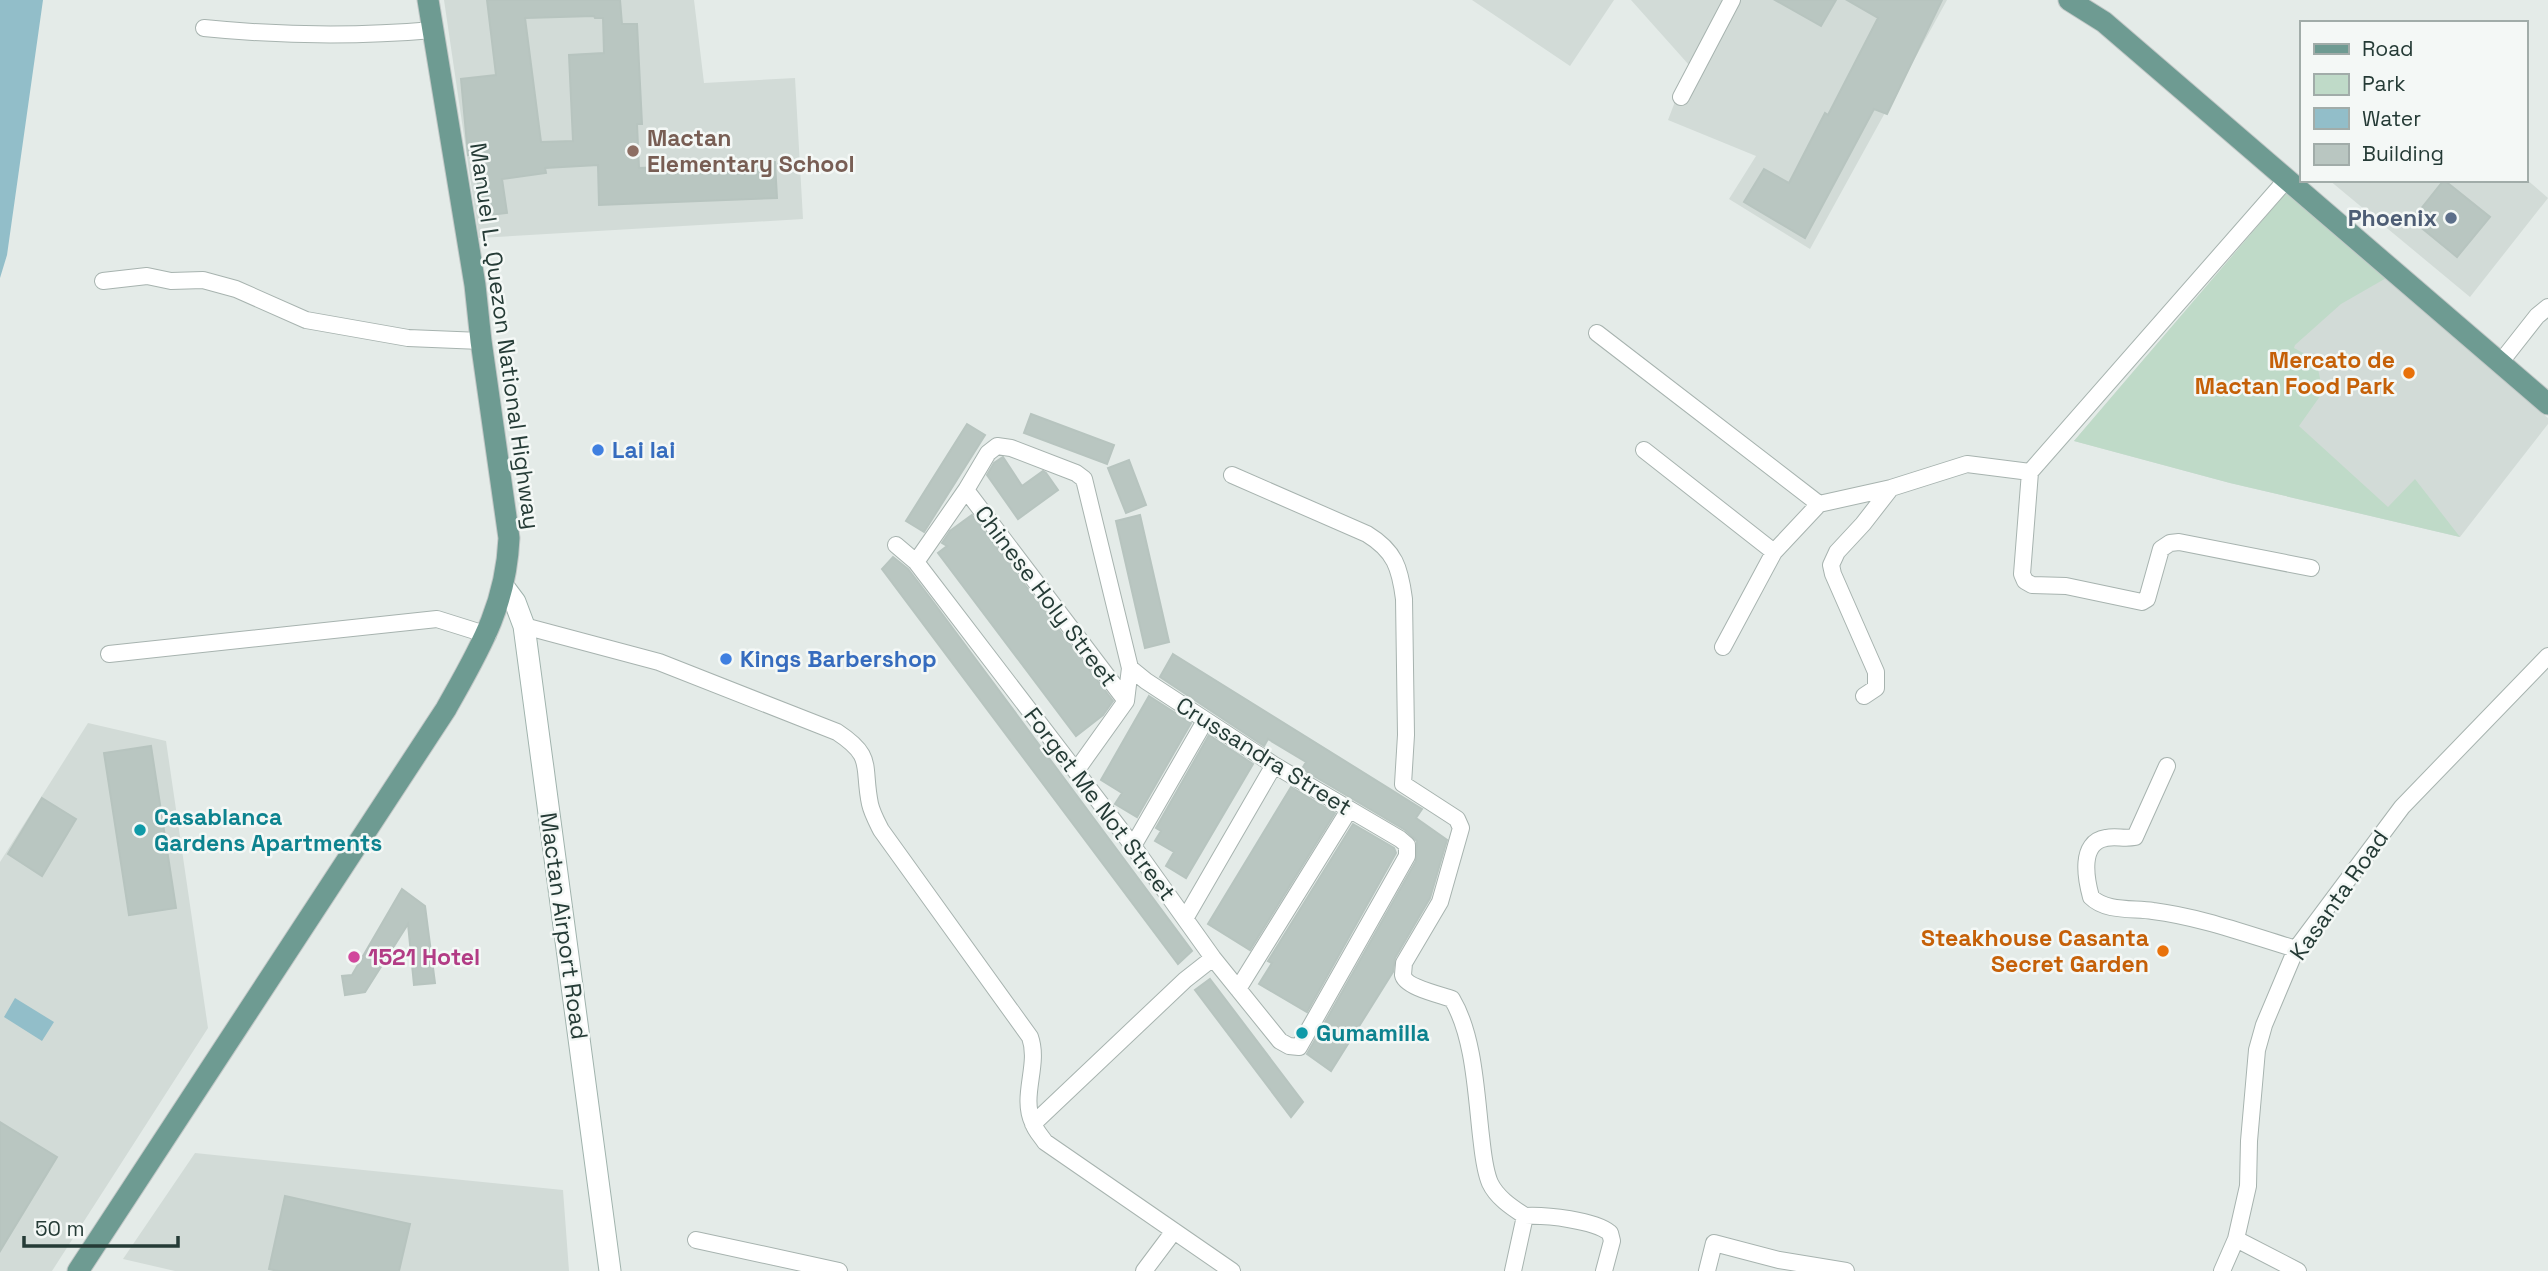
<svg xmlns="http://www.w3.org/2000/svg" width="2548" height="1271" font-family="'Space Grotesk',sans-serif">
<rect width="100%" height="100%" fill="#e4ebe8"/>
<path fill="#d2dbd7" d="M444,0H694L704,83L795,78L803,219L479,238Z
M1472,0H1614L1570,66Z
M1631,0H1947L1810,249L1729,199L1756,156L1668,120L1689,65Z
M2525,178L2548,198L2470,297L2329,180H2525Z
M2286,193L2388,277L2548,418V424L2460,537L2230,483L2074,441Z
M88,723L166,741L208,1028L52,1271H0V862Z
M195,1153L563,1190L569,1271H175L123,1259Z"/>
<path fill="#bfdac8" d="M2286,193L2388,277L2341,304L2295,345L2294,348L2316,360L2323,392L2299,426L2388,507L2415,479L2460,537L2230,483L2074,441Z"/>
<path fill="#92bec9" d="M0,0H43L7,255L0,278Z
M15,998L54,1022L42,1041L4,1017Z"/>
<path fill="#b9c6c1" stroke="#b7c4bf" stroke-width="2" fill-rule="evenodd" d="M487,0H620L622,24H637L642,124H637L639,168L775,162L777,198L599,205L598,165L545,168L546,173L502,179L507,213L482,216L474,154L468,155L461,79L496,75ZM594,16L595,18H603L604,53L569,55L573,141L541,142L525,18Z
M1775,0H1836L1821,26Z
M1847,0H1942L1887,114L1874,109L1805,238L1744,202L1764,169L1789,183L1825,113L1828,115L1878,18Z
M2444,180L2490,217L2457,257L2412,220Z
M1031,414L1114,445L1107,464L1024,433Z
M967,424L985,435L924,532L906,521Z
M1003,457L1022,486L1043,471L1046,473L1058,490L1018,519L987,475L994,463Z
M1129,460L1146,505L1126,513L1108,468Z
M972,515L1113,701L1103,715L1076,736L938,553L947,546L942,543L950,531Z
M1140,515L1169,642L1145,648L1116,521Z
M893,557L908,569L934,603L1192,951L1178,964L882,569Z
M1173,654L1422,809L1416,818L1447,840L1430,898L1395,958L1393,972L1331,1071L1307,1054L1416,861L1417,841L1405,830L1302,769L1306,762L1268,739L1264,746L1160,677Z
M1149,696L1191,723L1137,817L1115,804L1122,793L1101,780Z
M1209,735L1253,764L1186,878L1166,866L1174,852L1155,841L1161,831L1156,828Z
M151,746L176,908L129,915L104,753Z
M1291,787L1335,813L1250,950L1208,924Z
M42,798L76,819L42,876L8,854Z
M1353,824L1394,848L1396,853L1307,1012L1259,984L1272,963L1268,961Z
M402,889L425,906L435,983L414,985L408,924L365,992L345,995L342,976L352,975Z
M1210,979L1303,1102L1291,1117L1195,990Z
M0,1122L57,1157L0,1251Z
M285,1196L410,1224L399,1271H278L269,1269Z"/>
<g fill="none" stroke-linecap="round" stroke-linejoin="round">
<g stroke="#a7b3af" stroke-width="18">
<path id="minor" d="M204,28C283,36 353,37 433,30
M1681,97L1732,0
M2287,179L2030,472L2022,574L2025,581L2032,585L2066,586L2142,602L2147,599L2161,549L2170,543L2179,542L2311,568
M103,281L147,276L171,281L203,280L236,289L306,320L408,338L481,341
M1597,333L1819,504
M2500,363L2537,316L2548,307
M1644,450L1774,552L1819,504L1891,488L1967,464L2030,472
M1232,475L1367,534C1395,551 1400,568 1404,599L1406,735L1403,784L1457,819L1461,828L1440,902L1404,963C1404,964 1403,974 1403,975C1405,987 1441,995 1452,999C1474,1036 1476,1093 1481,1136C1483,1152 1484,1169 1490,1183C1497,1198 1513,1208 1525,1216
M966,490L1126,701
M896,545L916,562L1133,846L1213,958L1280,1041L1289,1046L1299,1047L1407,856V845L1400,839L1274,765L1146,681L1130,668
M916,562L966,490L988,453L997,446L1011,448L1076,473L1084,479L1130,668L1126,701L1076,771
M524,626L659,662L837,732C875,757 862,765 870,804C872,813 877,822 881,830L1030,1037C1040,1065 1020,1096 1033,1123C1035,1130 1041,1136 1045,1142L1232,1271
M1723,647L1774,552
M109,654L437,619L488,635
M1864,696L1876,688V672L1833,574L1831,565L1837,552L1863,524L1891,488
M2167,766L2135,837C2125,839 2115,836 2106,838C2079,842 2086,879 2091,897C2106,912 2133,908 2153,911C2201,917 2249,935 2296,949
M1133,846L1205,721
M1186,917L1274,765
M1238,989L1349,810
M1033,1124L1185,980L1213,958
M2236,1239L2298,1271
M696,1240L839,1271
M1144,1271L1174,1231
M1513,1271L1525,1216C1547,1215 1594,1220 1610,1233L1612,1241L1604,1271
M1707,1271L1714,1243L1779,1260L1846,1271
M2222,1271L2236,1239L2248,1186L2249,1141L2257,1050L2264,1025L2296,949L2402,807L2548,656"/>
</g>
<g stroke="#a0b3ad" stroke-width="23">
<path id="secondary" d="M503,586L515,602L524,626L610,1271"/>
</g>
<g stroke="#c2c8c7" stroke-width="23">
<path id="primary" d="M2069,0L2104,22L2548,404
M78,1271L446,709C479,650 506,607 509,538L481,341L475,285L428,0"/>
</g>
<use href="#minor" stroke="#fff" stroke-width="16"/>
<use href="#secondary" stroke="#fff" stroke-width="21"/>
<use href="#primary" stroke="#6e9b92" stroke-width="21"/>
</g>
<circle fill="#8d6e63" stroke="#f4f8f6" stroke-width="2.5" cx="633" cy="151" r="7"/>
<circle fill="#5c6f8a" stroke="#f4f8f6" stroke-width="2.5" cx="2451" cy="218" r="7"/>
<g fill="#e8710a" stroke="#f4f8f6" stroke-width="2.5">
<circle cx="2409" cy="373" r="7"/>
<circle cx="2163" cy="951" r="7"/>
</g>
<g fill="#3f7fe0" stroke="#f4f8f6" stroke-width="2.5">
<circle cx="598" cy="450" r="7"/>
<circle cx="726" cy="659" r="7"/>
</g>
<g fill="#0f9aa8" stroke="#f4f8f6" stroke-width="2.5">
<circle cx="140" cy="830" r="7"/>
<circle cx="1302" cy="1033" r="7"/>
</g>
<circle fill="#d1479c" stroke="#f4f8f6" stroke-width="2.5" cx="354" cy="957" r="7"/>
<g text-anchor="middle" dominant-baseline="central" stroke-width="5" stroke-linejoin="round" paint-order="stroke">
<g font-size="23" font-weight="bold" fill="#785e54" stroke="#f4f8f6" text-anchor="start">
<text x="647" y="138">Mactan<tspan x="647" dy="26">Elementary School</tspan></text>
</g>
<g font-size="23" font-weight="bold" fill="#4e5e75" stroke="#f4f8f6" text-anchor="end">
<text x="2437" y="218">Phoenix</text>
</g>
<g font-size="23" fill="#253b36" stroke="#f4f8f6">
<text transform="translate(505 336) rotate(82)">Manuel L. Quezon National Highway</text>
<text transform="translate(1046 596) rotate(53)">Chinese Holy Street</text>
<text transform="translate(1264 756) rotate(32)">Crussandra Street</text>
<text transform="translate(1100 804) rotate(53)">Forget Me Not Street</text>
<text transform="translate(2339 895) rotate(-55)">Kasanta Road</text>
<text transform="translate(564 926) rotate(82)">Mactan Airport Road</text>
</g>
<g font-size="23" font-weight="bold" fill="#c56008" stroke="#f4f8f6" text-anchor="end">
<text x="2395" y="360">Mercato de<tspan x="2395" dy="26">Mactan Food Park</tspan></text>
<text x="2149" y="938">Steakhouse Casanta<tspan x="2149" dy="26">Secret Garden</tspan></text>
</g>
<g font-size="23" font-weight="bold" fill="#366cbe" stroke="#f4f8f6" text-anchor="start">
<text x="612" y="450">Lai lai</text>
<text x="740" y="659">Kings Barbershop</text>
</g>
<g font-size="23" font-weight="bold" fill="#0d838f" stroke="#f4f8f6" text-anchor="start">
<text x="154" y="817">Casablanca<tspan x="154" dy="26">Gardens Apartments</tspan></text>
<text x="1316" y="1033">Gumamilla</text>
</g>
<g font-size="23" font-weight="bold" fill="#b23c85" stroke="#f4f8f6" text-anchor="start">
<text x="368" y="957">1521 Hotel</text>
</g>
</g>
<rect x="2300" y="21" width="228" height="161" fill="#f4f8f6" stroke="#a1aca9" stroke-width="2"/>
<rect x="2314" y="44" width="35" height="10" fill="#6e9b92" stroke="#a1aca9" stroke-width="2"/>
<text x="2362" y="56" font-size="21" fill="#253b36">Road</text>
<rect x="2314" y="74" width="35" height="21" fill="#bfdac8" stroke="#a1aca9" stroke-width="2"/>
<text x="2362" y="91" font-size="21" fill="#253b36">Park</text>
<rect x="2314" y="108" width="35" height="21" fill="#92bec9" stroke="#a1aca9" stroke-width="2"/>
<text x="2362" y="126" font-size="21" fill="#253b36">Water</text>
<rect x="2314" y="144" width="35" height="21" fill="#b9c6c1" stroke="#a1aca9" stroke-width="2"/>
<text x="2362" y="161" font-size="21" fill="#253b36">Building</text>
<path d="M24 1236v10h154v-10" fill="none" stroke="#253b36" stroke-width="3.5"/>
<text x="35" y="1236" font-size="21" fill="#253b36" stroke="#f4f8f6" stroke-width="5" paint-order="stroke">50 m</text>
</svg>
